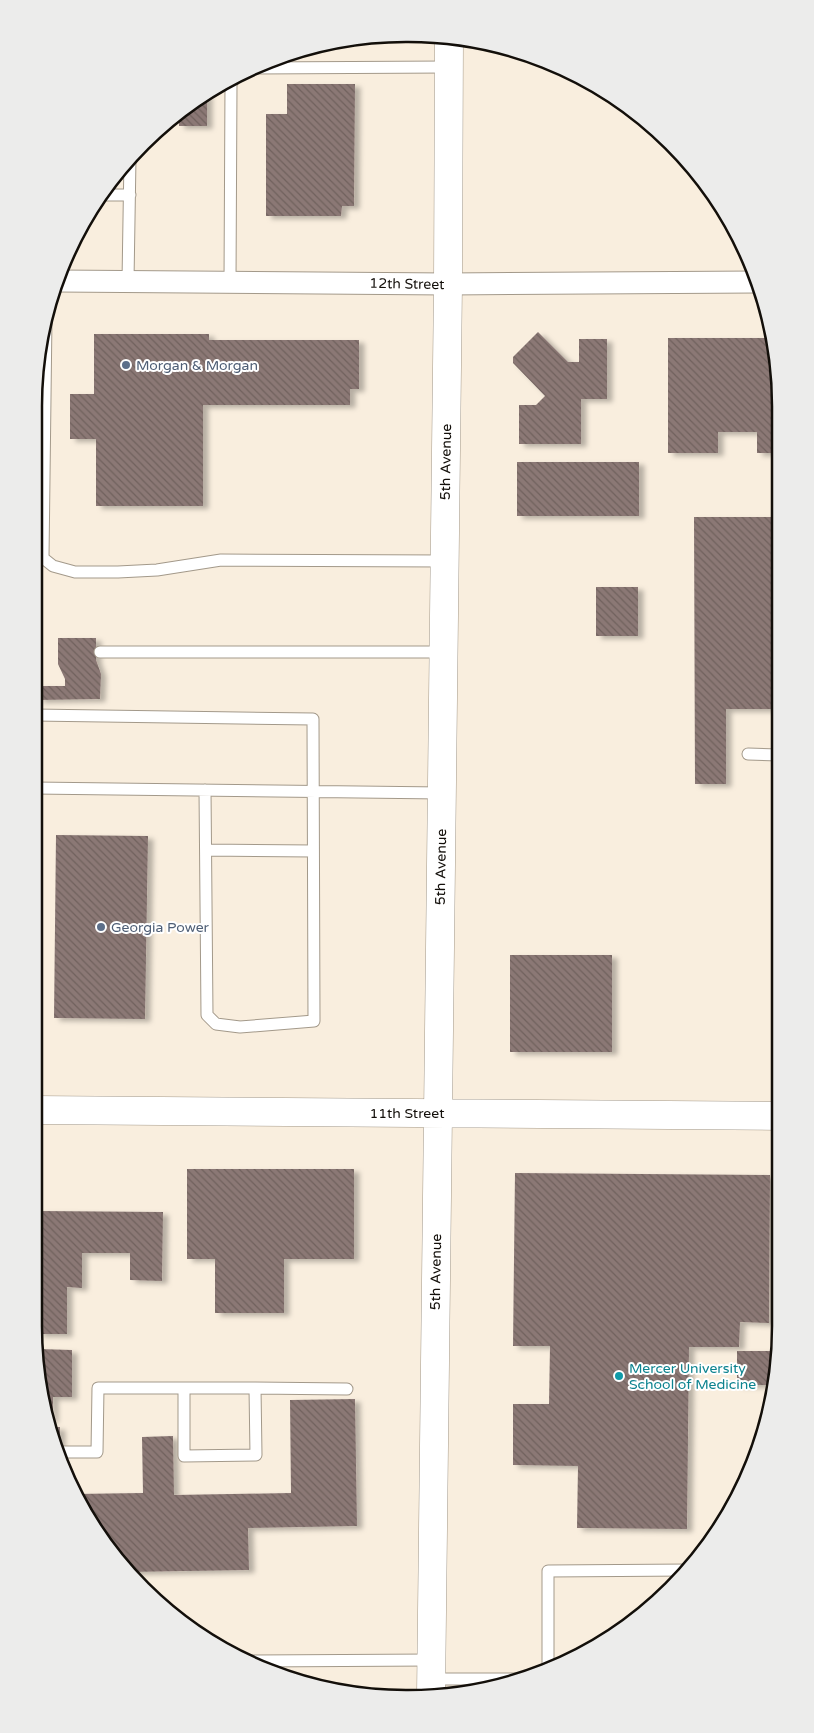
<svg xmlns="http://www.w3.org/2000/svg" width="814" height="1733" font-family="'Varela Round',sans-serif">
<defs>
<pattern id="building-back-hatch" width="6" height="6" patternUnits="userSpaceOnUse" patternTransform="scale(1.25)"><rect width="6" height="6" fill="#8b7875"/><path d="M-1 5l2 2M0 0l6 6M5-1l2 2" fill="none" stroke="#70615e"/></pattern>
<filter id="shadow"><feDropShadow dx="5.5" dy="3" stdDeviation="2.5" flood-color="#0004"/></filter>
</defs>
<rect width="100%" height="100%" fill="#f9eede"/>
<path fill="url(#building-back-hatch)" filter="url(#shadow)" d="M287,84H355L354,206H342L341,216H266V114H287Z
M207,93V126H179V114L199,97Z
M538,332L568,362H579V339H607V399H581V444H519V405H536L545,396L513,363V357Z
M94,334H209V340H359V389H350V405H203V506H96V439H70V394H94Z
M668,338H772L777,358V453H757V432H718V453H668Z
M517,462H639V516H517Z
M694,517H778V709H726V784H695Z
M596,587H638V636H596Z
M58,638H96V660L101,674L100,699L38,700L39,686H65V679L58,664Z
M56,835L148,836L145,1019L54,1018Z
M510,955H612V1052H510Z
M187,1169H354V1259H284V1313H215V1259H187Z
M515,1173L770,1175L769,1323L740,1322L739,1347H689L687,1529L577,1528L578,1466L513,1465V1404H549L550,1346H513Z
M39,1211L163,1212L162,1281L130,1280V1253H82V1288L67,1287V1334H38Z
M38,1349L72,1350V1397H53V1420H49Z
M737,1351H778L774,1385H737Z
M355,1399L357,1526L248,1528L249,1570L126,1572L84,1512L75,1494L143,1493L142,1437L173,1436L174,1495L291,1493L290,1400Z
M51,1427H60V1460L54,1446Z"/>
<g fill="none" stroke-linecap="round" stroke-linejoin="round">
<g stroke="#a3998a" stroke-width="13">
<path id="lane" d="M253,68L449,67
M101,195H130
M128,281L130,158
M230,282L231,84L234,79
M34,558H43L53,566L75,572H118L157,570L221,560L445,561
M43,558L46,318
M100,652H443
M34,715L313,719L314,1021L240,1027L216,1024L207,1015L205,790
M748,754L778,755
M34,788L442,793
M206,850L313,851
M255,1388L347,1389
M60,1452H97L98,1388H255L256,1455L184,1456V1388
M252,1661L432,1660
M548,1670V1571L689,1570
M432,1679H527"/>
</g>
<g stroke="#a3998a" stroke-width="23">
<path id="street" d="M57,281L448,284L757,282"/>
</g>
<g stroke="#a3998a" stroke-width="29">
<path id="secondary" d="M34,1110L780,1116
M431,1695L448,284L449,38"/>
</g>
<use href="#lane" stroke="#fff" stroke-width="11"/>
<use href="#street" stroke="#fff" stroke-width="21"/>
<use href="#secondary" stroke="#fff" stroke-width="28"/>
</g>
<g fill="#5c6f8a" stroke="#fff" stroke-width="2">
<circle cx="126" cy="365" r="5"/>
<circle cx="101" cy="927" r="5"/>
</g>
<circle fill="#0f9aa8" stroke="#fff" stroke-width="2" cx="619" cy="1376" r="5"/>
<g text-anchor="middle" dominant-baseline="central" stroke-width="4" stroke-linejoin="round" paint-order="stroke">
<g font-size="14" fill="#130f0a" stroke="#fff">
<text transform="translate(407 284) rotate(1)">12th Street</text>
<text transform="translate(446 462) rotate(-89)">5th Avenue</text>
<text transform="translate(441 867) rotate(-89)">5th Avenue</text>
<text x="407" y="1113">11th Street</text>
<text transform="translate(436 1272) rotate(-89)">5th Avenue</text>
</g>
<g font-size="14" fill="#4e5e75" stroke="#fff" text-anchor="start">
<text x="136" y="365">Morgan &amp; Morgan</text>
<text x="111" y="927">Georgia Power</text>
</g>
<g font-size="14" fill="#0d838f" stroke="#fff" text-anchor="start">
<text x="629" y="1368">Mercer University<tspan x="629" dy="16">School of Medicine</tspan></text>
</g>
</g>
<path d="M0 0H814V1733H0ZM406 42H408A364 364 0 0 1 772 406V1326A364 364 0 0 1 408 1690H406A364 364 0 0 1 42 1326V406A364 364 0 0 1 406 42Z" fill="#ececeb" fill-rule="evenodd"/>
<path fill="none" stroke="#130f0a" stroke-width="2.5" d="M406 42H408A364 364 0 0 1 772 406V1326A364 364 0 0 1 408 1690H406A364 364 0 0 1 42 1326V406A364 364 0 0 1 406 42Z"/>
</svg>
